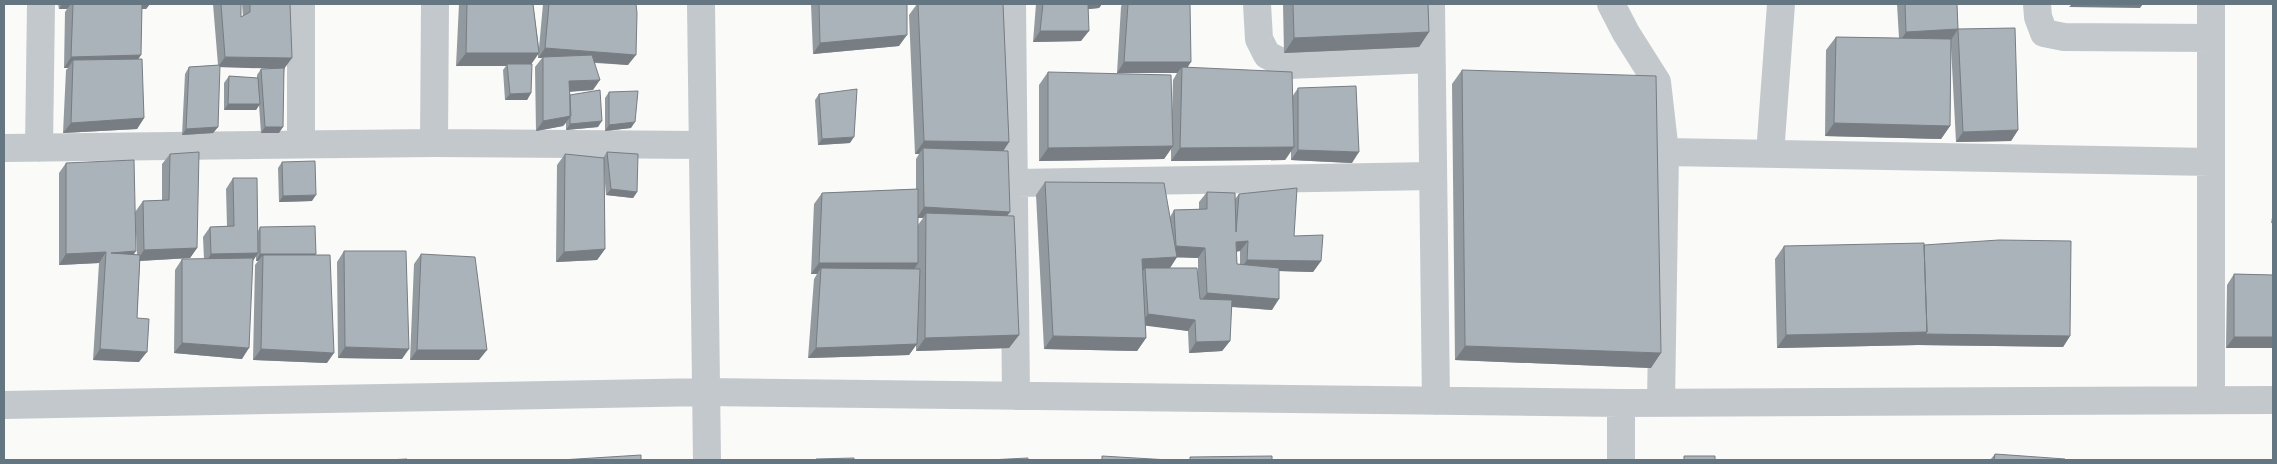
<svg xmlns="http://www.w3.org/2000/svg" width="2277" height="464" font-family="Rubik,sans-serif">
<rect width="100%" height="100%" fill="#fafaf8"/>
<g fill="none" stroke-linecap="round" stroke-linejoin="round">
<path stroke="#c3c8cc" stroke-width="28" d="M301,4V144
M701,4L707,460
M1012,4L1016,396
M1257,4L1259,39L1267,55L1288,65L1431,59
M1431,4L1436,401
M1611,4L1626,33L1657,82L1665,152L1661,403
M2037,4L2038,17L2044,33L2064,37L2211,38
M2211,4V400
M434,143L435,4
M4,148L434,143L701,145
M39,148L41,4
M1665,152L2211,162
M1770,154L1781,4
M1014,183L1433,176
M4,405L706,392L1621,403L2273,400
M1621,460V403"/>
</g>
<path fill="#929a9f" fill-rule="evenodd" d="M58,4H150L146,9H142L138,59L144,118L137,129L63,133L66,70L68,68H64L65,12L67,9H59Z
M213,4H241V17L243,16L242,4H290L279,133H261L259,105L256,110H224V83L229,76L257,78V75L261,69L282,68L219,67L218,127L213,133L182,135L185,74L189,67L218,65Z
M459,4H533L539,48L543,4H636L628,65L595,63L593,90L569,92L570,96L598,127L566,130V123L563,126L536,131L535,67L542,58H538V54L531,64V93L527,100H505L503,70L506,66H456Z
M811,4H907L899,46L813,54Z
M917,4H1003L1009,142L1003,151L1007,216L1019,335L1009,348L916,351V345L909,355L808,358L814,279L817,274H811L814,204L822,193L916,189V159L919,154H915L909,15ZM918,218H923L918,225Z
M1036,4H1102L1099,8L1088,9L1081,41L1033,42Z
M1122,4H1127L1188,67L1292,97L1298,88L1352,163L1291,160V151L1285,160L1171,161V149L1164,159L1039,161V85L1048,72L1172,114L1173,80L1177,73H1117L1121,7Z
M1283,4H1428L1429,32L1419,47L1284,53Z
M1897,4H1957L1958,29L2018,130L2011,141L1956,142L1951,47L1950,126L1941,139L1825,136L1826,50L1836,37L1899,38Z
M1462,70L1651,368L1455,360L1452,84Z
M609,92L631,128L605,131V98Z
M819,94L850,143L818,145L815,100Z
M607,152L637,192L633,198L606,195L604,171L605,249L597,260L556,262L557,165L565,154L603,158Z
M170,154L197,248L190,258L140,261L137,318L139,362L93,360L99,263L59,265V173L66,163L134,254L137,255L135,212L143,201L162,200V164Z
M282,162L312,201L279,202L278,168Z
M233,178L258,231L260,227L315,255L327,363L253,360L255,265L258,261H256V256L253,260L242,359L174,353L175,270L182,259H204L203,237L210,227L227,226L226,189Z
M1045,182L1170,217L1174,210L1199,209V202L1207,192L1235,199L1239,194L1294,236L1321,261L1313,272L1279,271L1272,310L1231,307L1230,341L1222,351L1189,353L1188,331L1146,325V338L1137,351L1044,349L1036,195ZM1240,251V265L1237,264L1236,252ZM1177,257L1198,258V280L1170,268Z
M2273,212V223H2271Z
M1924,245L2070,336L2063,347L1918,345L1777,348L1775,259L1784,246Z
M344,251L402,359L338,358L337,262Z
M421,254L479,360H410L414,264Z
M2234,274L2273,275V348H2226L2227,285Z
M1995,454L2065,460H1990Z"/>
<path fill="#777d82" d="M62,4H71L67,9H59Z
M73,4H150L146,9H73Z
M1084,4H1102L1099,8L1080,10Z
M2072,4H2143L2140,8L2069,7Z
M1958,29L1951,40L1899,43L1906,32Z
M1040,31H1089L1081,41L1033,42Z
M1429,32L1419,47L1284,53L1294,38Z
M907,35L899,46L813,54L820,43Z
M545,48L636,55L628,65L543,58V57L542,58H538Z
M466,53H539L530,66L507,64L506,66H456Z
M141,55L134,66L73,60L68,68H64L71,57Z
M225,57L292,58L284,69L218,67Z
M1124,62H1191L1184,73L1182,67L1177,73H1117Z
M600,80L593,90L561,92L569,81Z
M531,93L527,100H505L510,94Z
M228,104H260L256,110H224Z
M571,116L563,126L536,131L543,121Z
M144,118L137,129L63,133L71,123Z
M602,121L598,127L566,130L570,124Z
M635,122L631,128L605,131L609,125Z
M1834,123L1950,126L1941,139L1825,136Z
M218,127L213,133L182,135L186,129Z
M265,127H283L279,133H261Z
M2018,130L2011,141L1956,142L1963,132Z
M854,137L850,143L818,145L822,139Z
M924,141L1009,142L1000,156L923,148L919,154H915Z
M1173,146L1164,159L1039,161L1048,148Z
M1294,147L1285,160L1171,161L1180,148Z
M1298,150L1359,152L1352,163L1291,160Z
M611,189L637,192L633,198L606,195Z
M316,195L312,201L279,202L283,196Z
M924,207L1010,212L1002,223L926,213L923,218H917Z
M1248,241L1240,251L1229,252L1236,242Z
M1176,246L1205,248L1198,258L1169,257Z
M197,248L190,258L137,261L144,250Z
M605,249L597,260L556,262L564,252Z
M136,251L129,262L111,253Z
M106,252L99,263L59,265L66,254Z
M258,253L251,264L204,265L211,254Z
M260,254H316L312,260L263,255L258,261H256Z
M1177,257L1168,271L1145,268L1142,272V259Z
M1247,260L1321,261L1313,272L1240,270Z
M819,263H918L911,274L821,268L817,274H811Z
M1207,293L1279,299L1272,310L1199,304Z
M1148,314L1195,320L1188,331L1140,325Z
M1927,332L2070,336L2063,347L1918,345L1777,348L1786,335Z
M1019,335L1009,348L916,351L925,338Z
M1053,336L1146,338L1137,351L1044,349Z
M2234,337H2273V348H2226Z
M1230,341L1222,351L1189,353L1196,342Z
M182,343L249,348L242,359L174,353Z
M917,344L909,355L808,358L816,348Z
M1465,346L1661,353L1651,368L1455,360Z
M345,347L409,349L402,359L338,358Z
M100,349L147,352L139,362L93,360Z
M261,349L334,353L327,363L253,360Z
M417,350H487L479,360H410Z"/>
<path fill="#aab3b9" stroke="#777d82" d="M73,4H142L141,55L71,57Z
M221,4H241V17L250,12V4H290L292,58L225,57Z
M467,4H533L539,53H466Z
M549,4H636L637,13L636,55L545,48Z
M819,4H907V35L820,43Z
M918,4H1003L1009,142L924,141Z
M1043,4H1088L1089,31H1040Z
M1128,4H1190L1191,62H1124Z
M1293,4H1428L1429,32L1294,38Z
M1905,4H1957L1958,29L2015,28L2018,130L1963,132L1958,29L1906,32Z
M1836,37L1951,39L1950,126L1834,123Z
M592,55L600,80L569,81L571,116L543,121V57Z
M142,59L144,118L71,123L73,60Z
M507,64H532L531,93L510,94Z
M220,65L218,127L186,129L189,67Z
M1182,67L1292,72L1294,147L1180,148Z
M284,68L283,127H265L261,69Z
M1462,70L1656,76L1661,353L1465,346Z
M1048,72L1171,75L1173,146L1048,148Z
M229,76L258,78L260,104H228Z
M1356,86L1359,152L1298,150V88Z
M857,89L854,137L822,139L819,94Z
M600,90L602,121L570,124V95Z
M638,91L635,122L609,125V92Z
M923,148L1008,151L1010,212L924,207Z
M199,152L197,248L144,250L143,201L169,200L170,154Z
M607,152L638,154L637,192L611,189Z
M565,154L604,158L605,249L564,252Z
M134,160L136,251L111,253L140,255L137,318L149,319L147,352L100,349L106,252L66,254V163Z
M315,161L316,195L283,196L282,162Z
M233,178H257L258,253L211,254L210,227L234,226Z
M1045,182L1164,183L1177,257L1142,259L1146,338L1053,336Z
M1297,188L1294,236L1323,235L1321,261L1247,260L1248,241L1236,242L1237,264L1279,268V299L1207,293L1205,248L1176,246L1174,210L1207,209V192L1235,193L1236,232L1239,194Z
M918,189V263H819L822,193Z
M926,213L1014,216L1019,335L925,338Z
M315,226L316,254H260V227Z
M1999,240L2071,241L2070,336L1925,334L1927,332L1924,245Z
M1924,243L1927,332L1786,335L1784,246Z
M344,251H406L409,349L345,347Z
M421,254L475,257L487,350H417Z
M263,255H330L334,353L261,349Z
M253,258L249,348L182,343V259Z
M821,268L920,269L917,344L816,348Z
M1145,268H1197L1200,299L1232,300L1230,341L1196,342L1195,320L1148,314Z
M2234,274L2273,275V337H2234Z
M1995,454L2065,459V460H1994Z
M641,455V460H561Z
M1102,456L1169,460H1170H1102Z
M1272,456V460H1190V457Z
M1684,456H1715V460H1684Z
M854,458V460H816V459Z
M1028,458V460H989Z
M407,459V460H387Z"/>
<rect width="2277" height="464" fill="none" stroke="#657683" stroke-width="10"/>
</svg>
